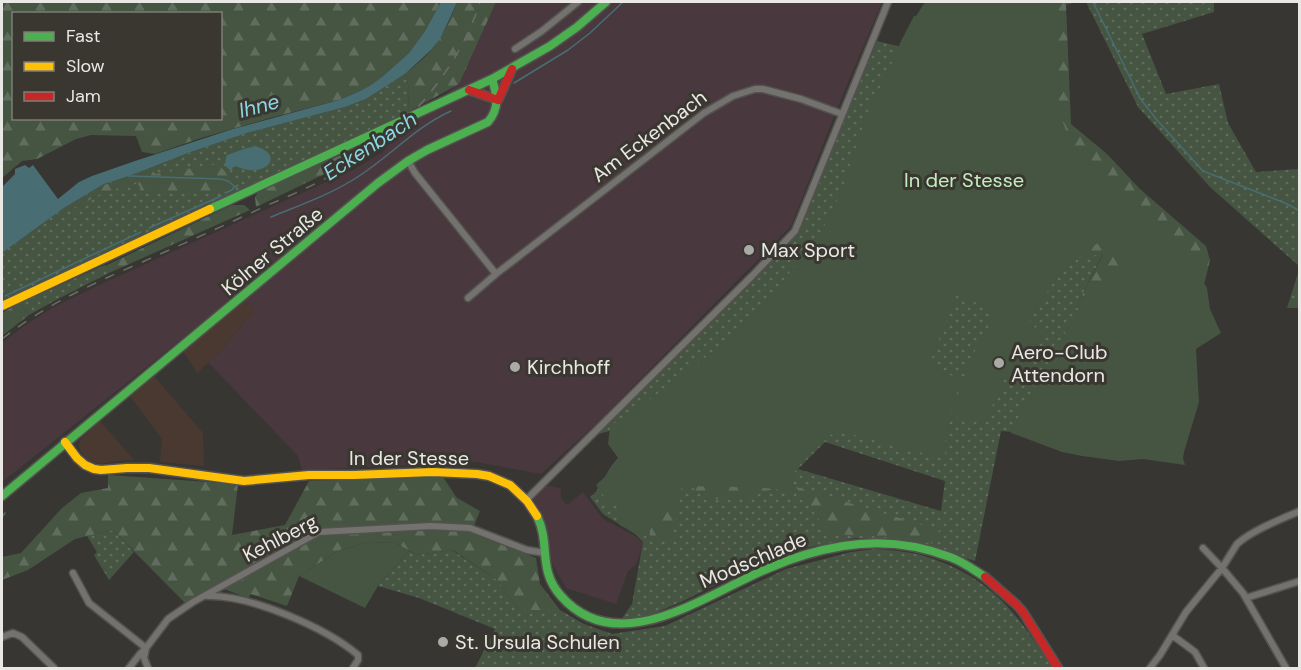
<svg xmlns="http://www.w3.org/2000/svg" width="1301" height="670" font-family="'DM Sans',sans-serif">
<defs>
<pattern id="grass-dots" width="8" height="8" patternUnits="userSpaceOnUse" patternTransform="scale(1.5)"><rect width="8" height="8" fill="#455542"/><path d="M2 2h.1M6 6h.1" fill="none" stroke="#606d5d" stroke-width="1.8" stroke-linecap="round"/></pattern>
<pattern id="forest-firs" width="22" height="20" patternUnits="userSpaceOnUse" patternTransform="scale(1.5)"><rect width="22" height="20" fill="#455542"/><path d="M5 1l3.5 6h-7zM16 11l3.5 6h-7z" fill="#606d5d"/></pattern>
</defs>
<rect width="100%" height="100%" fill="#373632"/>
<path fill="#493931" d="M247,299L255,310L220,352L202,368L198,374L183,351Z
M154,376L203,433L204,466L160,462L162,439L130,396Z
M100,421L134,460L118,461L99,464L89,461L80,451L79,445L81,439Z"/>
<path fill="#49393f" d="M496,2H882L839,104L791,226L598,422L541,474L476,462L302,470L298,456L208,362L220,352L255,310L241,292L2,482V343L24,326L52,308L97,286L353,170L383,152L407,122L459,84Z
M545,486H552L561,489V498L567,505L583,492L603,519L635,536L643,543L636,565L628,571L616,604L566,588L552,563L548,535L545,524L539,509L533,500L534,497Z"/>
<path fill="url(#grass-dots)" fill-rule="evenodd" d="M1086,2H1214V12L1142,34L1166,94L1219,84L1228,123L1256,172L1299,169V266L1210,187L1138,107Z
M877,41L926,53L1103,253L1076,307L1089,304L1038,434L1001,431L975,561L931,548L894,541L856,538L800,549L730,578L681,602L648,616L621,620L632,604L643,542L635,534L603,514L590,497C599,492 605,475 612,465C618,457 626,450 633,442L623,427L595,435L798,231ZM825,442L945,481L941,511L798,469Z
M405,74L409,88L408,112L2,302V253L64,208L104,184L132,175L188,153L247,133L345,107L366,99Z
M105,265L109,273L56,300L29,315L20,303Z
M1299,270V308H1287Z
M113,530L134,552L109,580L94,555L97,552L87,536Z
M876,549C885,550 894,550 904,552C917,553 931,558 944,563C998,585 1022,621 1052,668H475L495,629L419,598L378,586L409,551L417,555L452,550L497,580L519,610H560L584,624L612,634L665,626L786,569L851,552Z"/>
<path fill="url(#forest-firs)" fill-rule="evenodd" d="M2,2H441L425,31L409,53L382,77L371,85L358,92L339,100L270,118L198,139L155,154L142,152L136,136L91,135L76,139L37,159L22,161L2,178ZM14,14H220V118H14Z
M457,2H496L459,84L408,112L409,88L405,74C414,66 425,58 433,48C444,34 451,18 457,2Z
M929,2H1076L1066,5L1071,124L1107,154L1140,189L1206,246L1210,260L1201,297L1089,304L1076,307L1103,254L1067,260Z
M379,139L357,155L337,168L256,207L255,197L260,190Z
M218,164L239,186L220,192L142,191L137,182L101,194L64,213L62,210L104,185L134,175L151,168L155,174Z
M232,205H244L250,210L109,273L105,266Z
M20,303L29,315L2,336V313Z
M108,475L238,484L232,535L285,525L309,481L443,477L457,498L480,511L471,533L536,558L540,584L560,610H519L497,580L453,550L417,555L395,543L369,542L340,550L299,576L287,606L251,594L248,598L216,586L185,603L113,530L75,539L28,570L2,580V557L21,553L62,508L81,493L108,488Z
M684,476L672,540L650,538L648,495Z
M691,486L779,487L744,499H705Z
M796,487L939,530L936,544L875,536L829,534Z"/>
<path fill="#455542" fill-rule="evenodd" d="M925,2H1039L1042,4L1046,2H1052L1056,32V93L1061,117L1068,136L1075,147L1097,173L1101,180L1127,207L1162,241L1181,257L1192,264L1207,288L1210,309L1221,333L1196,349L1199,402L1184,452L1183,458L1185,465L1143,459L1119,461L1082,456L1062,452L1011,433L1027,400L1087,294L1126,268L1098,243C1089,249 1079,256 1071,263C1054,279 1039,302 1029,323L1043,333L1017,380L1006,376L984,424L950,416L946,435L945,457L913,451L836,430L799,465L792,476L793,485L795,487L791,491L754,487L680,486L659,514L647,536L621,526L618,503L608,502L596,485L621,462L608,444L610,426L645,403L732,337L766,301L818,238L835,205L843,186L870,105L886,77L901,41L914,16H916ZM957,293L996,313L975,351L950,415L961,380L929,365Z
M369,542L395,543L409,551L378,586L365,608L299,576L340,550Z"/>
<path fill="#486d73" d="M441,2H457L450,18L440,39L431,50L405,74L366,99L345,107L247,133L188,153L132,175L104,184L64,208L2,253V187L15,174V169L25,165L29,168L33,165L58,199L79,182L92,176L135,161L233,129L339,100L358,92L371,85L382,77L409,53L425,31Z
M255,146C288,156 263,180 236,166L232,168L233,170C224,169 224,162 227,155L244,149Z"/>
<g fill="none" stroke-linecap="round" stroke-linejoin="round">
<path stroke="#486d73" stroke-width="1.5" d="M1093,2L1140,98L1139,97L1157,120L1203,171L1285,203L1300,211
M514,83L568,50L590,33L623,2
M129,176L221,179L228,181L239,190
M225,193L232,190L234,187
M271,217C300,205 332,194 359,176C390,156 417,126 451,111
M149,228L221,196
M5,296L141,232
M2,517L5,513"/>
<g stroke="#53524f" stroke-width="9">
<path id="street" d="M515,49L542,31L578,2
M408,161L415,173L496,274L468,298
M496,274L704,113L733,96L755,89H763L801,99L842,114
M526,500L752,276L795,231L888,2
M1203,548L1222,568L1243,593L1286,668
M73,573L89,603L146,648L140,654L129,668
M208,596C251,595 326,628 358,655V660L353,668
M1246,598L1300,581
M1172,635L1195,652L1204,668
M2,637L13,633L22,637L54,668
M148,668L144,658L146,648L168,619L193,602L319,532L431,526L470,528L527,550L545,553
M1150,668L1160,655L1186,612L1222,568L1237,544C1251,531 1281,519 1300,511"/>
</g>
<g stroke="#53524f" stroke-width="11">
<path id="fast" d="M210,209L492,79L550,46L577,27L606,2
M2,496L378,183L408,161L427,150L488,122C500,108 497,95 492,79
M537,516C551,544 537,569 561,596C619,662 709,592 769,568C792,558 818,550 843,546C879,540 916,544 950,557C962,561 974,570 985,577"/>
</g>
<g stroke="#53524f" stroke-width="11">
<path id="slow" d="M2,306L210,209
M65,442L77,458L85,465L94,469L101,470L127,468H149L244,481L309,475H354L433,472L477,474L489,476L510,485L527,501L537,516"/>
</g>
<g stroke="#53524f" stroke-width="11">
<path id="jam" d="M469,90L498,100
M498,100L512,69
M985,577L1017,605L1023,612L1058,668"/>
</g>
<use href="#street" stroke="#73726e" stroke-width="6"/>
<use href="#fast" stroke="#4caf50" stroke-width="8"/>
<use href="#slow" stroke="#ffc107" stroke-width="8"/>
<use href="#jam" stroke="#c62828" stroke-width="8"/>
<path stroke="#6c6c68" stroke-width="1.5" stroke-dasharray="10 10" stroke-linecap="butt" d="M2,339C45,305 90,285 140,263C183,244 225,225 268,205C296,193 324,181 349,165C408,128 459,68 480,2"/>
</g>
<g fill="#abaaa6" stroke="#393730" stroke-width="2">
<circle cx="749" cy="250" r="6"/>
<circle cx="999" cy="363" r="6"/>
<circle cx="515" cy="367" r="6"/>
<circle cx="443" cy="642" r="6"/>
</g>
<g text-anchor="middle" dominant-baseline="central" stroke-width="6" stroke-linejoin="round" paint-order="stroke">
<g font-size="20" fill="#e9e8e4" stroke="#393730">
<text transform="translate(649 136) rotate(-37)">Am Eckenbach</text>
<text transform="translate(272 251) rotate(-40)">Kölner Straße</text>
<text x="409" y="458">In der Stesse</text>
<text transform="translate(280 538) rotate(-27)">Kehlberg</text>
<text transform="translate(753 560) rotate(-23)">Modschlade</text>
</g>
<g font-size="20" fill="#c4eebf" stroke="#393730">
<text x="964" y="180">In der Stesse</text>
</g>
<g font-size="20" fill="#e9e8e4" stroke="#393730" text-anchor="start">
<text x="761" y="250">Max Sport</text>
<text x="1011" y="352">Aero-Club<tspan x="1011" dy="23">Attendorn</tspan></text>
<text x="527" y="367">Kirchhoff</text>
<text x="455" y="642">St. Ursula Schulen</text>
</g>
<g font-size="21" font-style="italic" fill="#8cd6e4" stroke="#393730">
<text transform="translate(259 106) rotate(-15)">Ihne</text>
<text transform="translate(370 146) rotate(-33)">Eckenbach</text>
</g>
</g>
<rect width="1301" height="670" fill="none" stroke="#e9e8e4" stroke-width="6"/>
<rect x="12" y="12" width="210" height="108" fill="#393730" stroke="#7f7e78" stroke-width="1.5"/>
<rect x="24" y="32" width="30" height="9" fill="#4caf50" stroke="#7f7e78" stroke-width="1.5"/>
<text x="66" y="42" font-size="18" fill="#e9e8e4">Fast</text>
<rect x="24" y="62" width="30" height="9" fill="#ffc107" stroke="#7f7e78" stroke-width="1.5"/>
<text x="66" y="72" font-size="18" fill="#e9e8e4">Slow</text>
<rect x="24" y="92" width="30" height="9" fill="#c62828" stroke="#7f7e78" stroke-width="1.5"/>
<text x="66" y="102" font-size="18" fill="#e9e8e4">Jam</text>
</svg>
